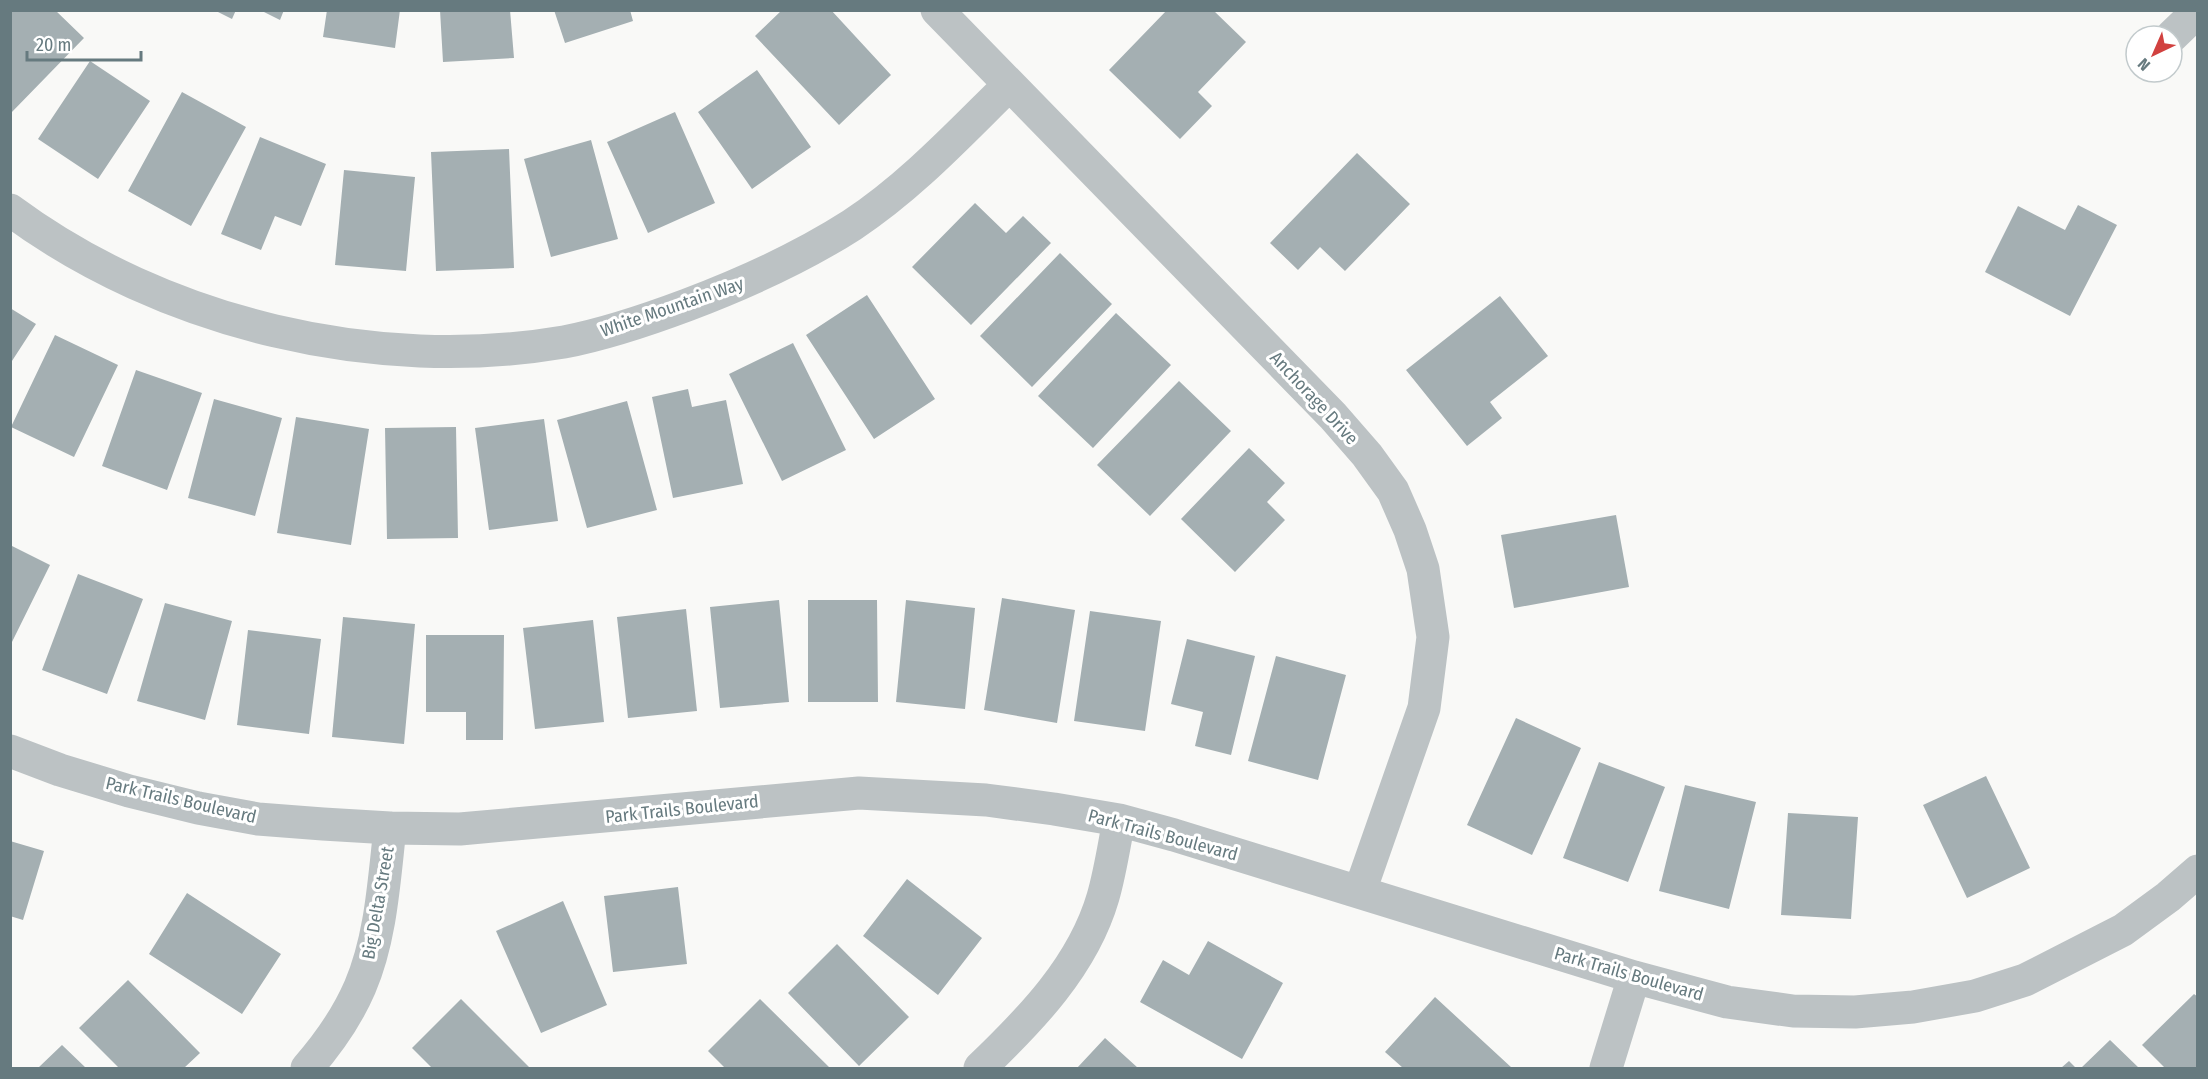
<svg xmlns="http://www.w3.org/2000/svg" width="2208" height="1079" font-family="'Fira Sans Condensed',sans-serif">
<rect width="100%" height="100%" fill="#f9f9f7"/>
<path fill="#a4afb2" d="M10,10H55L84,38L10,114Z
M214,10H236L232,19Z
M260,10H284L280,20Z
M327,10H400L395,48L323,37Z
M440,10H510L514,58L443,62Z
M554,10H630L633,21L565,43Z
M782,10H831L891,75L839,125L755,36Z
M1167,10H1213L1246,42L1198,92L1212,106L1180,139L1109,70Z
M90,61L150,101L98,179L38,139Z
M757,70L811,147L752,189L698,112Z
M182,92L246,127L191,226L128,191Z
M675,112L715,203L648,233L607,142Z
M260,137L326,164L301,226L275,216L261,250L221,234Z
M591,140L618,239L551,257L524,159Z
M509,149L514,268L436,271L431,152Z
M1357,153L1410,204L1345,271L1320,247L1298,270L1270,243Z
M344,170L415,177L406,271L335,265Z
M975,203L1006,233L1023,216L1051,243L971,325L912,267Z
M2078,205L2117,225L2070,316L1985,272L2018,206L2065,230Z
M1060,253L1112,304L1032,387L980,336Z
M867,295L935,399L874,439L806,335Z
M1500,296L1548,356L1490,402L1502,418L1467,446L1406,370Z
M10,308L36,324L10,364Z
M1116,313L1171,365L1093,448L1038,396Z
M55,335L118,365L74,457L11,427Z
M793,343L846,450L782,481L729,374Z
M136,370L202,393L167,490L102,466Z
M1179,381L1231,431L1150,516L1097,465Z
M688,389L692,407L726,400L743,484L673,498L652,397Z
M214,399L282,418L255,516L188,498Z
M627,401L657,510L587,528L557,420Z
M296,417L369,429L351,545L277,533Z
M544,419L558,521L489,530L475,428Z
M456,427L458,538L387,539L385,428Z
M1249,448L1285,483L1267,502L1285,520L1235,572L1181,519Z
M1616,515L1629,587L1514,608L1501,535Z
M10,545L50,565L10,646Z
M78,574L143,599L107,694L42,670Z
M1002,598L1075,610L1057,723L984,710Z
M779,600L789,702L720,708L710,607Z
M808,600H877L878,702H808Z
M906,600L975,608L965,709L896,702Z
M165,603L232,621L205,720L137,701Z
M686,609L697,711L628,718L617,617Z
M1090,611L1161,621L1145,731L1074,721Z
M343,617L415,624L404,744L332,737Z
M593,620L604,722L535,729L523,628Z
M248,630L321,639L309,734L237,725Z
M426,635H504L503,740H466V712H426Z
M1187,639L1255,656L1231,755L1195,746L1203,712L1171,704Z
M1276,656L1346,675L1318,780L1248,761Z
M1516,718L1581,748L1532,855L1467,825Z
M1599,762L1665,787L1628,882L1563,858Z
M1986,776L2030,868L1967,898L1923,805Z
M1685,785L1756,802L1729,909L1659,891Z
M1788,813L1858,817L1851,919L1781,915Z
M10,841L44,851L23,920L10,916Z
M907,879L982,938L938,995L863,936Z
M678,887L687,964L613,972L604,896Z
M187,893L281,954L242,1014L149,954Z
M563,901L607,1005L541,1033L496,931Z
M1208,941L1283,983L1242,1059L1140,1002L1163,960L1189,975Z
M837,944L909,1017L859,1066L788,993Z
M128,980L200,1053L184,1068H119L79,1028Z
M2194,994L2198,997V1068H2165L2142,1045Z
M1435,997L1512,1068H1403L1385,1052Z
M461,999L530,1068H432L412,1048Z
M760,999L830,1068H725L708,1051Z
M1105,1038L1138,1068H1077Z
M2110,1040L2139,1068H2081Z
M62,1045L86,1068H38Z
M2069,1061L2076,1068H2061Z"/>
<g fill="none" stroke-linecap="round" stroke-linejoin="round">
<path stroke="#bcc2c4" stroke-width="33" d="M937,10L1333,416L1367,455L1393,491L1410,530L1423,569L1433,637L1424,708L1360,891
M2172,36L2198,11
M10,210C164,324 376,374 564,342C606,334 647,320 687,305C745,283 799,259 852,225C911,186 959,134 1009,85
M10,751L60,770L129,791L198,808L258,819L323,824L390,828L460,829L859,793L986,800L1054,809L1119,820L1174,835L1634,977L1727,1002L1793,1011L1855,1012L1913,1007L1975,996L2025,980L2123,930L2168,897L2198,871
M307,1068C328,1044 347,1017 360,987C381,938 384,881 390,828
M980,1068C1030,1020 1083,966 1103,897C1110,873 1114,846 1119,820
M1606,1068L1634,977"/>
</g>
<g text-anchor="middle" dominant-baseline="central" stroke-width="6" stroke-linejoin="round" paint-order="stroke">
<g font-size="18" fill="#667a7f" stroke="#fff">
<text transform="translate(672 307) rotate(-19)">White Mountain Way</text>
<text transform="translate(1314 398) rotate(47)">Anchorage Drive</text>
<text transform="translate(181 800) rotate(13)">Park Trails Boulevard</text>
<text transform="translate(682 809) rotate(-6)">Park Trails Boulevard</text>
<text transform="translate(1163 835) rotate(15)">Park Trails Boulevard</text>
<text transform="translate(378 903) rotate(-80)">Big Delta Street</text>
<text transform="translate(1629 974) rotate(16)">Park Trails Boulevard</text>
</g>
</g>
<rect width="2208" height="1079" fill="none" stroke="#667a7f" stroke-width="24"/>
<g transform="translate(2154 54) rotate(224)"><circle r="28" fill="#ffffff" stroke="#c2cacc" stroke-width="1.5"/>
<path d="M0-4.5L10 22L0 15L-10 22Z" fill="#d1413f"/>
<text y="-9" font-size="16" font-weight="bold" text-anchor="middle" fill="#667a7f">N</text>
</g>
<path d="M27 51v9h114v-9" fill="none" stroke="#667a7f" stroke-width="3"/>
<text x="36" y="51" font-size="18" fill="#667a7f" stroke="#ffffff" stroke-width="4.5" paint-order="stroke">20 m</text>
</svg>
